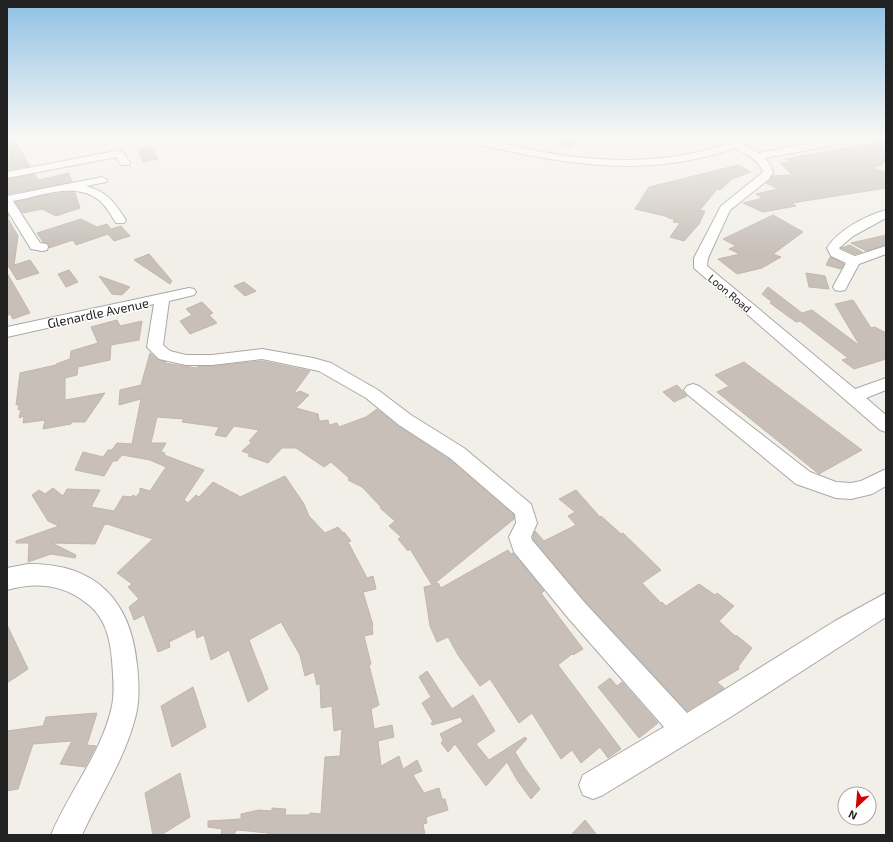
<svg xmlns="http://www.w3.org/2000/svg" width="893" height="842" font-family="'Exo 2',sans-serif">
<rect width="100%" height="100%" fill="#f2efe9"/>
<path fill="#c7bfb8" stroke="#c4b6ab" d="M567,136H582L571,148L558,145Z
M14,141L24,154H23L30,166L7,170V157H10L7,143Z
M874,143L886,142V162L880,163L883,165L873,167L886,173V188L792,203L796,206L763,212L743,203L763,198L756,194L778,189L766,183L772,176L792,175L780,163H792L785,159Z
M151,147L158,159L143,162L138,150Z
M738,165L751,172L732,179L720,190L717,189L700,210L705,211L699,224L684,241L670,237L680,223L673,222L674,219L668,218L669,217L635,209L649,187Z
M69,173L72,182L7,194V179L35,174L38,180Z
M68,192L75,193L80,208L56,216L42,209L23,213L15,202L46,195Z
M7,213L9,216L7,217L18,236L14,265L30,260L39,273L17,280L9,267H7Z
M773,215L803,232L773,254L781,257L762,268L737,274L718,259L740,254L729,249L736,246L723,239Z
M81,219L97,227L107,224L111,229L121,226L130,236L114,241L108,234L76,245L73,240L49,248L48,244L43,242L37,233Z
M886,235V245L866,251L851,243Z
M850,245L862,252L855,254L841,248Z
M149,254L172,281L170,284L134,260Z
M830,257L844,264L841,269L826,265Z
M69,270L78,282L66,287L58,274Z
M7,273L30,313L13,319L10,314L7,316Z
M806,273L825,276L829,289L809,287Z
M99,276L130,287L122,295L112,294Z
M244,282L256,291L245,296L234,286Z
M768,287L802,313L812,310L860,346L835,304L853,300L871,328L875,327L886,333V359L854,369L842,360L848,358L800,321L796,322L770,303L772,302L762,294Z
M202,302L213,313L209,315L217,323L190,334L180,321L192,315L186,309Z
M117,320L120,326L142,321L139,340L111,345L110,360L78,367L77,375L65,378V400L105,393L85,422H71V424L43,429L45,420L23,423L24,416L19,418L21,409L18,410L19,404L16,405L20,373L56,365V364L70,359L71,351L98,343L91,327Z
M150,353L158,360L166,362L164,363L197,368L198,366H212L262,361L310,371L293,394L300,391L309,395L296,408L318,414L319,420L321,421L328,420L329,425L337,423L339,427L366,417L377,409L398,426L449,459L514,515V519L434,584L438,583L441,588L508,550L511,554L513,553L544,591L541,593L583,649L573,655L572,654L558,665L621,749L608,758L600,747L581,763L572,750L561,759L532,713L519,723L490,679L480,686L458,655L448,637L437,642L430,626L424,587L432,585L410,549L408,551L398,539L401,537L389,526L395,521L380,508L381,507L362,487L348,480L349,478L331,462L324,467L296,448H282L268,463L248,456L250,454L242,451L252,442L249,441L259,430L234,426L226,437L215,435L219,427L182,422L184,419L157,417L151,443H166L161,452L165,453L164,455L204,470L184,500L188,503L196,495L199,497L213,482L239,496L238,498L285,476L304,504L309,516L325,533L338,527L343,533L344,532L351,541L348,542L367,578L373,576L376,589L363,592L373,625H372L373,634L364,636L371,664L369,665L379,705L371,709L374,729L392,725L394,737L378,741L381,766L399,756L403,769L417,760L422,771L413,775L424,793L439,788L442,799H445L448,810L426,817L427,823L423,824L425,835H268V833L237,830L233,835H221L222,829L208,827V821L241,819V814L259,810L272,811V808L286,809L285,815H310V813L321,814L325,757L340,756L342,729L334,731L332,706L321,708L320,683L317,685L314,672L305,676L300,655L281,622L249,640L268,689L248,702L229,650L211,660L204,635L197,638L195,629L169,642L170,647L158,652L144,615L134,620L129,607L139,599L128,587L132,584L117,573L153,539L107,524L104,525L95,544L52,543L76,555L75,558L51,554L28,562L29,543H16V541L59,526L48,521L32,495L39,490L45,494L53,488L63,496L67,489L100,490L91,507L114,511L123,496L131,497L133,495L136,497L140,492V488L150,491L166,467L150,460L122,455L117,461H113L104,476L75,470L83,452L103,457L108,450H112L117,443L132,444L141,399L119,405L120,390L141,385Z
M744,362L862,450L819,474L717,392L729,386L715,375Z
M677,385L687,396L674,402L663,392Z
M576,490L600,517L601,516L621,534L623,533L661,570L642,583L661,603L662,602L666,606L699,584L715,595L717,593L734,606L719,621L735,636L736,635L752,648L738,667L739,669L717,682L724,688L723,689L687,711L586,602L533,539V537L535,531L544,541L576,525L568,516L575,512L559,499Z
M7,625L28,669L7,683Z
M427,671L452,709L473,695L495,731L476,744L489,760L525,737L527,739L515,752L524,767L540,789L531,799L517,780L507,762L486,786L455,744L448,752L441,743L443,740L440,734L463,722L461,717L432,725L431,723L433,722L422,703L431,697L419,677Z
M610,678L617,686L622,682L658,723L639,738L598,687Z
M193,687L206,727L172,747L161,706Z
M97,713L87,745L96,746L85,767L60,764L72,741L33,744L18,789L7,791V731L43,726L46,717Z
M180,773L190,817L161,835H153L145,793Z
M585,820L597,835H571Z"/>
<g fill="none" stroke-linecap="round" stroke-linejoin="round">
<g stroke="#a9a9a9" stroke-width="2">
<path id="minor" d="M449,136C479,136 508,145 537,151C602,163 663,165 727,144L711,136H725L736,141L749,136H764L744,145L758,153L851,136H873L868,139L765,158L771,166L773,172L769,179L730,210L708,258L707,266L855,389L886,378V390L866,398L886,415V432L880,430L694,268V258L721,206L763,172C758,159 747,154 735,148C637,182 551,161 454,139Z
M116,151L123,152L130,163L129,165H121L116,157L7,178V172Z
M102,177L107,180L106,182L86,186C108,192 114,202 126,220L124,223H116C111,215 106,206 99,200C75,181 40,196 13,201L40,243L47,244L48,247L47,250L42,251L31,249L7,210V196Z
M886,210V218L853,236L839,248L841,250L855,256L886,246V254L859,264L845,290L840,291L835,290L833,287L846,263L831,256L827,248C838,230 865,216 886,210Z
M189,288L194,289L196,292L194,295L169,301L163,345L170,351L186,355H212L262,349L313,358L331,363L378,390L411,415L464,448L531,504L537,523L531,537L532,540L585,603L687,713L835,621L886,593V617L729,718L603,795L593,799L583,795L579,785L583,775L664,727L569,619L514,552L509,537L516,523L515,514L450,458L399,425L366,398L319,371L262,359L212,365H186L159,359L147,347L154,304L7,337V327Z
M693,384L699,386L810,472L836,482L851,483L861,481L886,469V486L872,494L851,499L836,498L796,484L687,394L684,390L687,386Z
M28,564C95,563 131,600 137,665C139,685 140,703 134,722C123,762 99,797 82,835H51C69,791 102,753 112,706C115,691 113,675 112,660C110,637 105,616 85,602C62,584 35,582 7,590V568Z"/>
</g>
<use href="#minor" fill="#fff" fill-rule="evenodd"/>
</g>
<linearGradient id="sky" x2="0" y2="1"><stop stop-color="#8fc0e4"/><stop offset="0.54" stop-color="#f9f8f5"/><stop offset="1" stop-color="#f9f8f5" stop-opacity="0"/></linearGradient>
<rect width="893" height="254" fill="url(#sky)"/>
<g text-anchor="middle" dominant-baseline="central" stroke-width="3" stroke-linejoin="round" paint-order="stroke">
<g font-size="11" fill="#222" stroke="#fff">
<text transform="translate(730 293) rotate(40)">Loon Road</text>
</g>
<g font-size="13" fill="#222" stroke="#fff">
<text transform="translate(98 313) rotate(-12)">Glenardle Avenue</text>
</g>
</g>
<rect width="893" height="842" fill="none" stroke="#222222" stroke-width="16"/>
<g transform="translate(857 806) rotate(206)"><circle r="19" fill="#ffffff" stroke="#a7a7a7"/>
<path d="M0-3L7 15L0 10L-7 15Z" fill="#d40000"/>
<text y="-6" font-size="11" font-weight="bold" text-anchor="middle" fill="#222222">N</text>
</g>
</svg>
